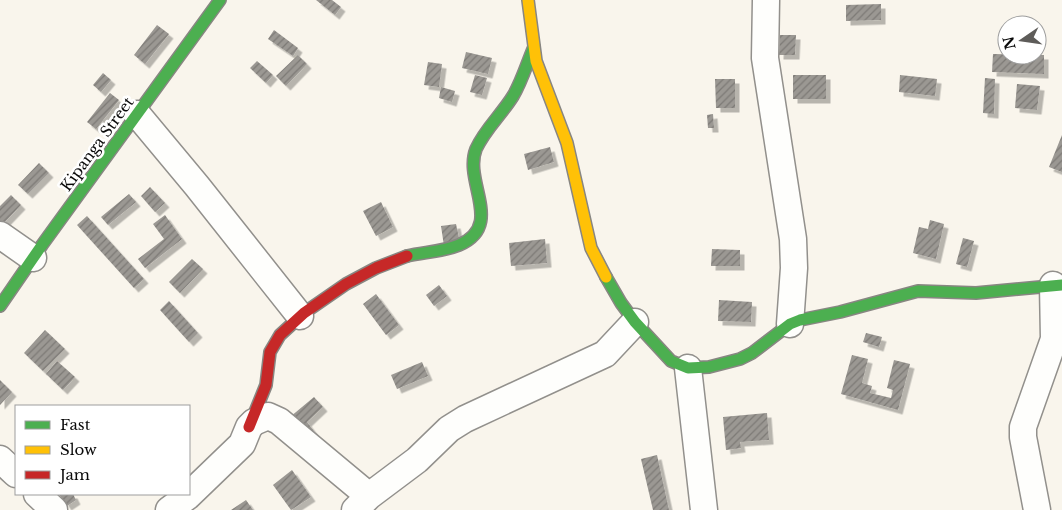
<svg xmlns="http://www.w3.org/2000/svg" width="1062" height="510" font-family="'Libre Baskerville',serif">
<defs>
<pattern id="building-hatch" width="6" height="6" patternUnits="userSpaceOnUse" patternTransform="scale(1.25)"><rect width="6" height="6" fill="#9b9893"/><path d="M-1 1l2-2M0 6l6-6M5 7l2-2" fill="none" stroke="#7d7a76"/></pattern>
<filter id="shadow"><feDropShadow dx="4.5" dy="4.5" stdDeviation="0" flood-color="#0004"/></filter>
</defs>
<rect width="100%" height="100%" fill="#f9f5ec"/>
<path fill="url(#building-hatch)" filter="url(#shadow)" d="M316,0H332L341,7L335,15Z
M881,4V20L846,21V5Z
M157,25L169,34L145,64L134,55Z
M274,30L298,48L293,56L268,39Z
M780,35H796L795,55H779Z
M466,52L492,58L488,74L462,68Z
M993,54L1044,55V74L992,72Z
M298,55L307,64L286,86L276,76Z
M257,61L273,75L266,83L250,68Z
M428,62L442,64L439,87L424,85Z
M103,73L111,80L101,92L93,85Z
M475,75L487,78L482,95L470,92Z
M793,75H826V99H793Z
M900,75L937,79L935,96L899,92Z
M985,78L995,79L994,114L983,113Z
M715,79H735V108H716Z
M1017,84L1040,86L1037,110L1015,108Z
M441,87L455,91L452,102L439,98Z
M110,93L119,100L96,129L87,122Z
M713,114L714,128H708L707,115Z
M1062,135V172L1049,167Z
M550,147L554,162L528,170L524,154Z
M39,163L49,173L28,194L18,185Z
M150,187L165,203L155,212L141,196Z
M129,194L136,202L108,225L101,217Z
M11,195L21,205L0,227V206Z
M381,202L393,227L376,236L363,211Z
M165,215L182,239L145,268L138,259L164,239L153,224Z
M87,216L144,279L134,288L77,225Z
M930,220L944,224L936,259L913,253L919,227L928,229Z
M456,224L460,243L444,246L441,226Z
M963,238L974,241L967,267L956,264Z
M545,239L547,263L511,266L509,243Z
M712,249L740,250V266H711Z
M192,259L203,269L180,293L169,282Z
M439,285L447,296L434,306L426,295Z
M376,294L399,325L386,335L363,304Z
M719,300L752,302L751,322L718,321Z
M169,301L198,333L189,342L160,310Z
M45,330L65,349L43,371L24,353Z
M866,333L882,337L879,347L863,342Z
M852,355L868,359L862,383L872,386L870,393L891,398L893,390L887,388L894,360L910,364L898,410L841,394Z
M57,361L75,377L63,390L46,374Z
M422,362L428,376L397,389L391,375Z
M0,380L12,392L0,405Z
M314,397L323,407L307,422L316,434L308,441L290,417Z
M767,413L769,440L740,442L741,448L726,450L723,417Z
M657,455L669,510H653L641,459Z
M292,470L311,497L291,510L273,485Z
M59,494H73L76,500L67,506Z
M246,500L253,510H231Z"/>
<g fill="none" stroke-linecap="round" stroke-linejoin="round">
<g stroke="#92908c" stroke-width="29">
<path id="street" d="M766,0L765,58L793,239L794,268L790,324
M137,114L197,186L300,316
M0,235L33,258
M688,368L704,510
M0,459L16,474
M37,494L54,510
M169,510L188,496L242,444L249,427L254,422L268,416L279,421L369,496
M355,510L369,496L417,460L449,429L465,419L605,354L635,322
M1037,510L1023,437V427L1054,339L1053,285"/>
</g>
<g stroke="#888682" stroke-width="14">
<path id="fast" d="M407,256C424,252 442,252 459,245C505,225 463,182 476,149C485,129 502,114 513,96C522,81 527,63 534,47
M606,277L621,303L635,322L671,361L688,368L709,367L740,359L752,353L790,324L800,320L840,312L918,291L976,293L1062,285
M0,306L42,245L220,0"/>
</g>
<g stroke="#888682" stroke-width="14">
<path id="slow" d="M528,0L536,61L567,143L591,248L606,277"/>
</g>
<g stroke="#888682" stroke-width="14">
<path id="jam" d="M249,427L266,385L270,352L280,335L304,313L346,284L376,268L407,256"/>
</g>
<use href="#street" stroke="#fefefc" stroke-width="26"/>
<use href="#fast" stroke="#4caf50" stroke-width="11"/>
<use href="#slow" stroke="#ffc107" stroke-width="11"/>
<use href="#jam" stroke="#c62828" stroke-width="11"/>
</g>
<g text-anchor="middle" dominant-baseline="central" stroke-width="5" stroke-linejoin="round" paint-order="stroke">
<g font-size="15" fill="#0a0a0a" stroke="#fff">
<text transform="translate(97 144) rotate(-54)">Kipanga Street</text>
</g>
</g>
<rect x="15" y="405" width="175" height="90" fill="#ffffff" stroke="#9d9d9d"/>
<rect x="25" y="421" width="25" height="8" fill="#4caf50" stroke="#9d9d9d"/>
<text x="60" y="430" font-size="15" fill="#0a0a0a">Fast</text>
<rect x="25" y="446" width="25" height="8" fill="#ffc107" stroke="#9d9d9d"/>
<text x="60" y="455" font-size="15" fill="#0a0a0a">Slow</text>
<rect x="25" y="471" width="25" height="8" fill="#c62828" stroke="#9d9d9d"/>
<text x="60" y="480" font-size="15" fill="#0a0a0a">Jam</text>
<g transform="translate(1022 40) rotate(257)"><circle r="24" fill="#ffffff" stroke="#9d9d9d"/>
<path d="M0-4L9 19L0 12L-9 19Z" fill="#5e5c59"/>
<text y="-8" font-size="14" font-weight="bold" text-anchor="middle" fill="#0a0a0a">N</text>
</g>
</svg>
